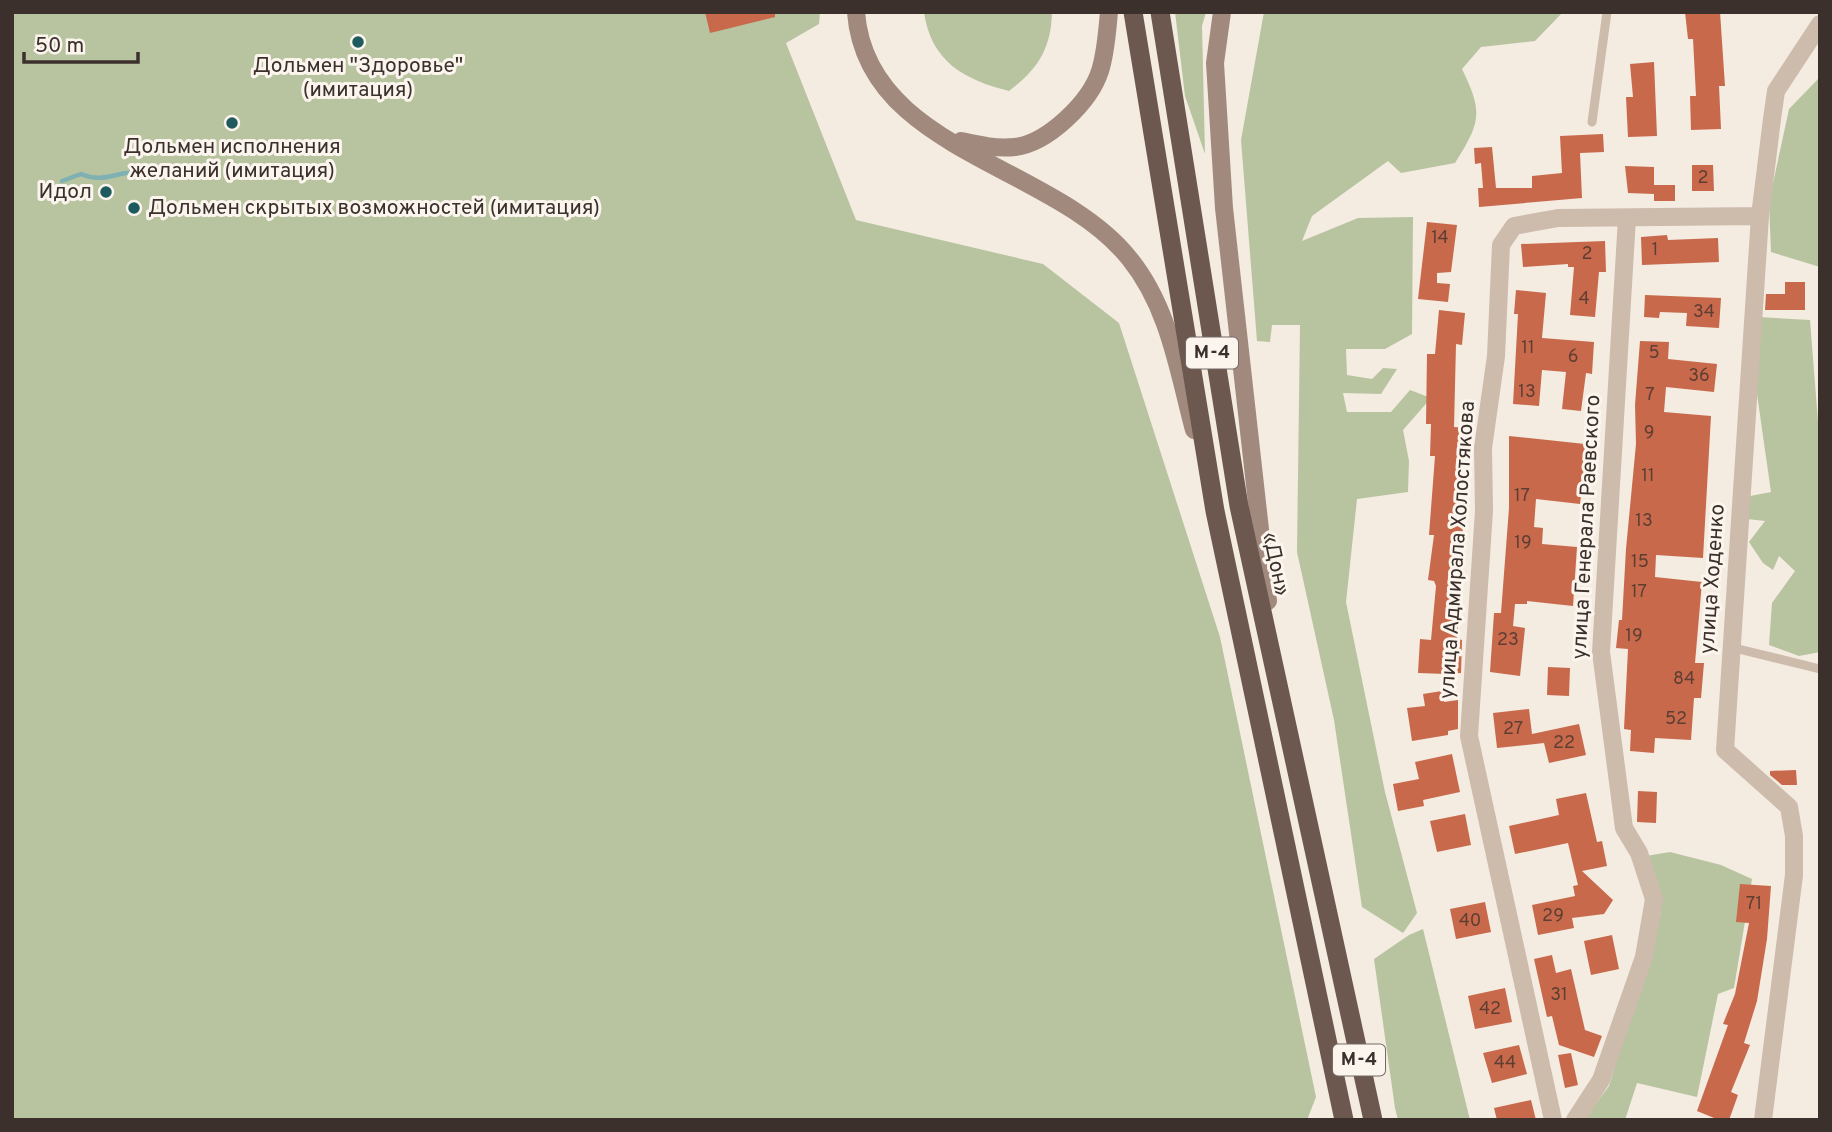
<svg xmlns="http://www.w3.org/2000/svg" width="1832" height="1132" font-family="Overpass,sans-serif">
<rect width="100%" height="100%" fill="#f4ebe1"/>
<path fill="#b8c4a0" d="M12,12H820L819,24L786,43L856,220L1043,264L1119,323L1220,637L1316,1097L1307,1120H12Z
M924,12H1052C1051,49 1038,69 1009,91C965,80 931,62 924,12Z
M1175,12H1206L1202,26L1205,154L1185,96Z
M1264,12H1563L1535,41L1481,47L1462,69C1483,112 1481,122 1455,163L1401,173L1388,161L1312,216L1302,241L1358,218L1413,217L1412,334L1385,349H1346L1347,375L1372,379L1383,368L1397,369L1381,394L1343,393L1347,412H1391L1410,390L1431,398L1403,430L1409,461L1408,492L1357,499L1346,602L1385,792L1417,913L1403,933L1362,907L1334,720L1297,552L1300,325H1272L1270,342L1257,341L1241,140Z
M1820,77V267L1771,252L1769,202L1789,109Z
M1758,317L1810,320L1820,447V652L1799,656L1769,645L1772,603L1795,571L1779,556L1773,570L1763,563L1749,542L1765,521L1747,519L1745,497L1771,492L1754,373Z
M1670,852L1721,865L1752,879L1734,988L1718,994L1697,1097L1637,1083L1625,1120H1584L1609,1086L1661,912L1646,856Z
M1423,929L1470,1120H1398L1395,1108L1374,959L1409,935Z"/>
<g fill="none" stroke-linecap="round" stroke-linejoin="round">
<path stroke="#7fb0b2" stroke-width="4.5" d="M62,181L81,174C106,185 120,168 143,174"/>
</g>
<path fill="#c8694b" d="M705,12H775V17L710,33Z
M1685,12H1720L1725,86H1719L1721,129L1691,130L1690,96H1696L1693,39H1688Z
M1654,62L1657,136L1628,137L1626,97H1633L1630,64Z
M1603,134L1604,152L1580,153L1582,198L1479,207L1478,188H1483L1481,163L1475,164L1474,148L1492,147L1496,188H1532V176L1562,173L1560,136Z
M1692,165H1713L1714,191H1692Z
M1625,166L1654,167V185H1675V201H1654V188V194L1628,193Z
M1427,222L1457,225L1451,272L1437,273V283L1450,284L1448,302L1418,299Z
M1667,235L1668,240L1718,238L1719,262L1642,265L1641,237Z
M1605,241L1606,272H1599L1595,317L1570,315L1574,267H1568V264L1523,267L1521,244Z
M1785,282H1805V310H1765L1766,294H1785Z
M1516,290L1546,293L1542,338L1594,342L1592,374L1586,373L1581,411L1562,409L1566,372L1542,370L1539,406L1513,404L1518,314H1514Z
M1645,295L1721,298L1719,328L1686,326L1687,313L1660,312L1659,318L1644,317Z
M1439,310L1465,313L1462,345L1456,344L1454,427L1467,428L1458,509L1465,510L1460,554L1464,555L1457,639L1462,640L1461,673L1446,674L1418,673L1420,639L1431,640L1436,586L1434,581L1428,580L1434,535H1429L1435,456H1430L1431,424H1426L1427,354H1435Z
M1640,341L1669,342L1668,359L1717,364L1714,392L1666,387L1664,412L1711,416L1703,558L1656,555L1655,577L1702,582L1695,663H1704L1701,698H1694L1691,740L1655,738L1654,753L1630,751L1631,730L1624,729L1628,649L1616,648L1619,620H1622L1626,549L1636,444L1635,405Z
M1509,436L1585,444L1584,462L1589,463L1587,489L1582,488L1580,504L1536,499L1534,527L1543,528L1542,544L1577,547L1573,606L1527,601V604H1515L1513,626L1525,628L1520,676L1490,672L1494,613H1501L1509,508Z
M1548,667L1570,668L1569,696L1547,695Z
M1442,691L1444,702L1458,700V729L1448,731V735L1412,741L1407,708L1425,706L1423,694Z
M1529,709L1532,734L1579,724L1586,755L1549,763L1544,743L1497,748L1493,713Z
M1452,754L1460,792L1423,800L1424,806L1398,811L1393,784L1419,779L1415,762Z
M1796,770L1797,785H1782L1770,775V771Z
M1638,791L1657,792L1656,823L1637,822Z
M1586,793L1597,842L1602,841L1607,866L1582,871L1613,900L1604,914L1572,918L1574,928L1538,935L1532,905L1575,896L1573,886L1578,885L1568,843L1515,854L1509,826L1559,815L1556,799Z
M1465,814L1471,845L1437,852L1430,821Z
M1740,884L1771,886L1767,939L1757,1001L1744,1043L1750,1045L1731,1092L1738,1095L1729,1120H1719L1697,1111L1728,1025L1723,1024L1735,994L1749,923L1736,922Z
M1485,902L1491,932L1456,939L1450,909Z
M1612,935L1619,969L1591,975L1584,941Z
M1552,955L1556,973L1571,969L1585,1030L1602,1036L1594,1057L1559,1045L1552,1016L1547,1017L1534,959Z
M1505,988L1512,1022L1475,1029L1468,996Z
M1519,1045L1527,1074L1492,1083L1483,1053Z
M1571,1053L1578,1085L1565,1088L1558,1055Z
M1531,1100L1536,1120H1497L1494,1108Z"/>
<g fill="none" stroke-linecap="round" stroke-linejoin="round">
<path stroke="#cdbbac" stroke-width="9" d="M1592,122L1607,12
M1730,647L1820,669"/>
<path stroke="#cdbbac" stroke-width="18" d="M1553,1120L1469,736L1484,511L1483,448L1496,356L1501,245L1514,226L1558,218L1760,216
M1575,1120L1601,1080L1644,957L1654,899L1639,853L1624,828L1601,652L1627,218
M1763,1120L1794,875V836L1789,807L1725,750L1760,216L1772,119L1776,91L1820,24"/>
<path stroke="#a18a7d" stroke-width="18" d="M856,12C866,151 1054,164 1129,258C1169,307 1178,370 1194,430
M1222,12L1215,63L1224,208L1268,601
M961,141C979,145 996,149 1015,147C1048,143 1090,102 1100,71C1106,52 1107,32 1109,12"/>
<path stroke="#6c584f" stroke-width="19" d="M1133,12L1215,511L1344,1120
M1160,12L1239,506L1373,1120"/>
</g>
<g fill="#1f5a5e" stroke="#fbf5ee" stroke-width="2.5">
<circle cx="358" cy="42" r="7"/>
<circle cx="232" cy="123" r="7"/>
<circle cx="106" cy="192" r="7"/>
<circle cx="134" cy="208" r="7"/>
</g>
<g text-anchor="middle" dominant-baseline="central" stroke-width="6" stroke-linejoin="round" paint-order="stroke">
<g font-size="18" fill="#5e3e33">
<text x="1703" y="178">2</text>
<text x="1440" y="238">14</text>
<text x="1655" y="250">1</text>
<text x="1587" y="254">2</text>
<text x="1584" y="299">4</text>
<text x="1704" y="312">34</text>
<text x="1528" y="348">11</text>
<text x="1654" y="353">5</text>
<text x="1573" y="357">6</text>
<text x="1699" y="376">36</text>
<text x="1527" y="392">13</text>
<text x="1650" y="395">7</text>
<text x="1649" y="433">9</text>
<text x="1648" y="476">11</text>
<text x="1522" y="496">17</text>
<text x="1644" y="521">13</text>
<text x="1523" y="543">19</text>
<text x="1640" y="562">15</text>
<text x="1639" y="592">17</text>
<text x="1634" y="636">19</text>
<text x="1508" y="640">23</text>
<text x="1684" y="679">84</text>
<text x="1676" y="719">52</text>
<text x="1513" y="729">27</text>
<text x="1564" y="743">22</text>
<text x="1754" y="904">71</text>
<text x="1553" y="916">29</text>
<text x="1470" y="921">40</text>
<text x="1559" y="995">31</text>
<text x="1490" y="1009">42</text>
<text x="1505" y="1063">44</text>
</g>
<g fill="#fbf5ee" stroke="#756b66" stroke-width="2">
<rect x="1186" y="337.5" width="52" height="31" rx="5"/>
<rect x="1333" y="1044.5" width="52" height="31" rx="5"/>
</g>
<g font-size="19" font-weight="bold" fill="#3b302b">
<text x="1212" y="353">М-4</text>
<text x="1359" y="1060">М-4</text>
</g>
<g font-size="21" fill="#3b302b" stroke="#fbf5ee">
<text x="358" y="66">Дольмен "Здоровье"<tspan x="358" dy="24">(имитация)</tspan></text>
<text x="232" y="147">Дольмен исполнения<tspan x="232" dy="24">желаний (имитация)</tspan></text>
<text x="92" y="192" text-anchor="end">Идол</text>
<text x="148" y="208" text-anchor="start">Дольмен скрытых возможностей (имитация)</text>
</g>
<g font-size="21" fill="#3b302b" stroke="#fbf5ee">
<text transform="translate(1587 527) rotate(-87)">улица Генерала Раевского</text>
<text transform="translate(1458 550) rotate(-86)">улица Адмирала Холостякова</text>
<text transform="translate(1275 564) rotate(78)">«Дон»</text>
<text transform="translate(1713 579) rotate(-86)">улица Ходенко</text>
</g>
</g>
<rect width="1832" height="1132" fill="none" stroke="#3b302b" stroke-width="28"/>
<path d="M24 52v10h114v-10" fill="none" stroke="#3b302b" stroke-width="3.5"/>
<text x="35" y="52" font-size="21" fill="#3b302b" stroke="#fbf5ee" stroke-width="5" paint-order="stroke">50 m</text>
</svg>
